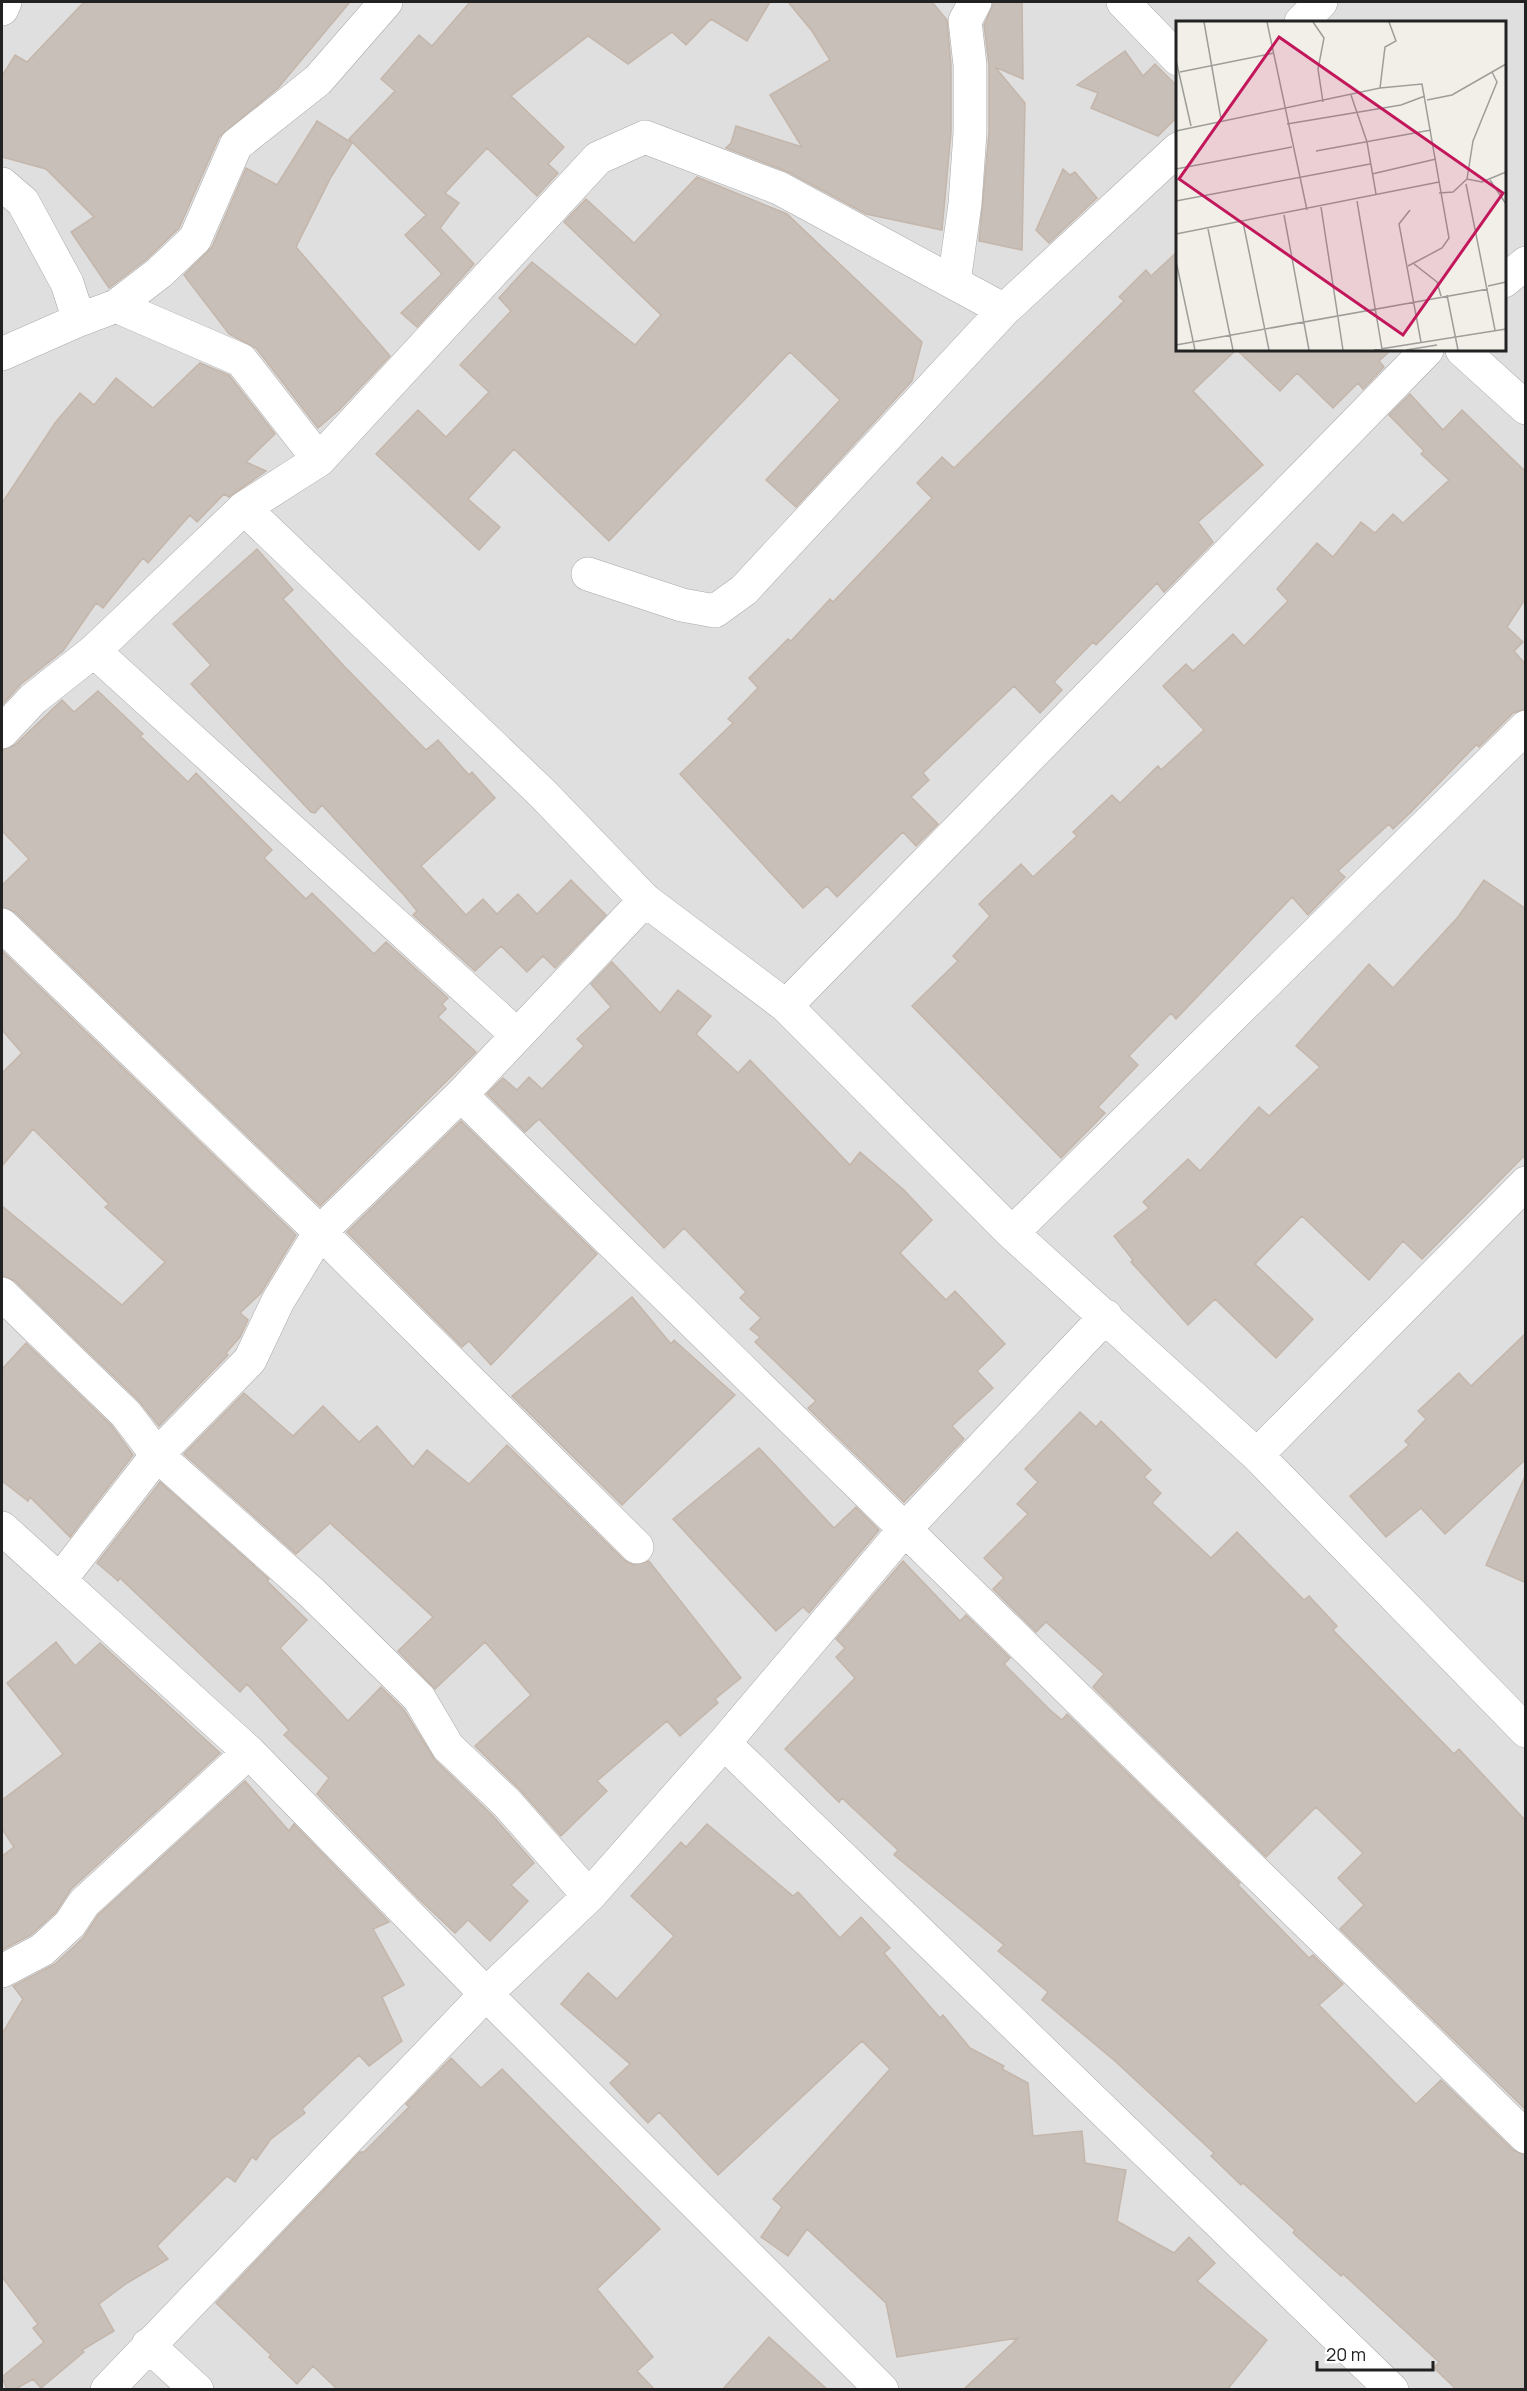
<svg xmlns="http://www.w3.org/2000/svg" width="1527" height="2391" font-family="Manrope,sans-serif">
<rect width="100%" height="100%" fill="#f2efe9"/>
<path fill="#e0dfdf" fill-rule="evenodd" d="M2,2H1525V2389H2ZM1178,22H1504V350H1178Z"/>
<path fill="#c7bfb8" stroke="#c4b6ab" stroke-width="1.5" d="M84,2H350L278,88L219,137L179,228L147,259L109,288L71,232L94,217L46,169L2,157V76L15,55L27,62Z
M470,2H770L747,41L711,19L686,45L672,32L628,64L588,36L511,96L564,147L548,164L558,173L537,196L487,148L445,193L459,203L440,228L474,264L417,327L401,313L442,274L405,235L426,215L349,139L395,91L381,79L419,35L432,46Z
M788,2H932L947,20L951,66V132L942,230L866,214L788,172L726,148L731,143L736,126L802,147L770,95L830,60L812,31Z
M994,2H1022L1023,79L995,67L1025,103L1022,250L979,241L989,133V65L984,25Z
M1125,51L1143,76L1155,64L1178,87V116L1158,136L1091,108L1098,93L1077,85Z
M317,121L352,143L331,177L296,247L390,356L339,410L318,428L256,348L229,334L184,275L212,247L246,168L277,185Z
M1063,169L1070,175L1075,172L1097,198L1049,243L1036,230Z
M697,177L787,214L922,342L912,381L796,507L766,480L840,400L790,352L609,541L514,449L468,499L500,527L479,550L376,454L418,410L446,437L489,392L460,365L511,311L499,298L532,262L635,345L661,315L564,222L586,199L634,243Z
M1178,251V350H1236L1193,391L1263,465L1198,522L1213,542L1164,592L1157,583L1096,645L1093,642L1054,682L1062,690L1040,713L1014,686L923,773L929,780L911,797L938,824L916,846L903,832L837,897L827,886L803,908L680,774L733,723L728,719L758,688L749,678L788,639L791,641L830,599L833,602L932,498L917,483L942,457L954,468L1124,301L1119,297L1146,270L1151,276Z
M1237,350H1391L1379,361L1384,367L1363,389L1358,383L1333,408L1297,373L1280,391Z
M200,363L229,375L275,434L246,462L266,471L229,497L224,494L197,522L190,515L148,563L143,558L103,608L96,603L63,651L21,684L2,705V503L55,423L80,393L94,405L116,378L153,408Z
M1410,394L1443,430L1462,410L1526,472V598L1507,627L1523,642L1514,651L1526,665V709L1513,713L1479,747L1477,744L1410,813L1393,829L1389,824L1338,871L1345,877L1308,915L1292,897L1176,1019L1171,1013L1129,1056L1138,1065L1098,1107L1105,1113L1061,1158L912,1006L958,961L953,956L990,916L979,904L1021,864L1033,877L1077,836L1073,832L1112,795L1120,803L1158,766L1161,770L1204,730L1163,686L1186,664L1193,671L1233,634L1244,646L1288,601L1277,589L1317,543L1333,557L1361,522L1375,533L1393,514L1403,523L1449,480L1421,454L1424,451L1389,415Z
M257,549L293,590L283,599L344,666L426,750L438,740L469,775L472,772L495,798L421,866L466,915L483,899L497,914L518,894L537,914L571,880L606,915L555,968L543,956L527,972L501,946L475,971L413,915L417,911L404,895L322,805L315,813L311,812L191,684L211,665L173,624Z
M98,691L143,734L140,736L188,782L196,773L272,850L264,858L306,899L312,893L374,954L386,942L448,998L442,1004L446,1009L438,1017L476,1052L320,1206L15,912L2,907V885L29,859L2,831V750L15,745L62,700L74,712Z
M1484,880L1526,909V1154L1422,1259L1403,1241L1369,1280L1302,1216L1255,1264L1313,1319L1276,1358L1215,1299L1188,1325L1131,1262L1133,1260L1114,1236L1149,1208L1143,1202L1188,1159L1200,1171L1259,1107L1269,1116L1320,1067L1296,1046L1369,964L1393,988L1458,917Z
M2,951L296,1235L261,1293L240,1313L248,1320L240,1337L226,1353L228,1355L159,1426L139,1401L15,1281L2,1276V1206L122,1305L165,1262L105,1207L109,1204L33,1129L2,1166V1073L22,1053L2,1030Z
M612,962L660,1013L678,990L711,1016L696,1034L738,1073L750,1060L850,1165L860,1152L904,1190L932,1220L900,1253L946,1300L955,1291L1005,1344L977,1371L993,1388L952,1426L964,1439L904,1502L808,1408L816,1401L755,1342L760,1337L750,1329L761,1318L740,1298L746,1292L684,1228L664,1248L539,1119L525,1132L487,1094L503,1078L517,1090L529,1077L542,1089L584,1046L577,1039L611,1007L591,984Z
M461,1121L597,1254L491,1365L469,1341L462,1347L347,1232Z
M632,1297L671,1344L674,1340L735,1395L622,1505L512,1396Z
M1526,1333V1459L1445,1534L1421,1508L1386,1537L1350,1496L1409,1445L1405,1441L1426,1419L1418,1411L1459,1373L1471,1386Z
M26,1343L112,1426L133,1455L70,1537L30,1497L28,1501L2,1481V1369Z
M244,1393L293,1436L323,1406L359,1442L377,1426L413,1467L427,1450L469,1484L507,1445L624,1560L633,1565L649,1561L741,1678L715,1699L718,1703L680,1736L667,1721L597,1781L607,1791L561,1836L520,1790L475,1746L531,1695L485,1642L435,1689L398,1651L433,1617L330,1523L296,1554L184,1454Z
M1080,1412L1096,1427L1101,1421L1151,1470L1144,1477L1161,1493L1152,1503L1211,1558L1237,1532L1304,1600L1309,1596L1337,1626L1333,1630L1454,1754L1459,1749L1526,1821V2110L1340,1929L1364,1905L1338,1878L1363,1853L1316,1807L1266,1857L1093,1687L1104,1674L1046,1622L1036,1632L993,1589L1004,1578L984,1558L1028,1514L1017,1504L1038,1482L1025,1469Z
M759,1448L834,1528L856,1507L879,1530L809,1613L803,1607L776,1631L673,1519Z
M1526,1474V1583L1486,1565Z
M160,1482L269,1579L267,1581L307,1620L280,1648L348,1721L381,1687L404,1710L435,1760L492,1815L534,1863L511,1885L528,1901L490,1941L468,1920L455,1933L418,1898L317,1794L329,1778L284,1735L289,1730L247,1684L240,1692L120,1578L118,1581L97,1563Z
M903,1561L960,1621L966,1615L1010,1658L1004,1664L1050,1710L1062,1720L1067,1714L1240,1883L1238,1885L1309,1958L1313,1955L1343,1984L1319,2005L1416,2104L1441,2080L1513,2150L1526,2155V2390H1457L1434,2368L1439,2362L1343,2274L1341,2276L1293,2233L1295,2230L1243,2183L1241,2185L1211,2156L1214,2153L1115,2061L1042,2000L1048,1992L998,1951L1004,1945L894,1855L898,1850L842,1798L839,1802L785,1749L855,1678L836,1657L845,1648L836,1639Z
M56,1642L75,1666L100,1643L220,1753L71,1889L56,1912L31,1935L2,1950V1856L14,1847L2,1829V1800L63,1754L7,1683Z
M245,1781L289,1831L294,1824L389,1922L373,1929L404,1985L382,1997L402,2041L369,2066L359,2055L302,2109L305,2113L271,2139L256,2160L252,2157L235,2182L227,2176L157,2246L168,2259L127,2283L99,2304L114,2331L82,2350L84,2352L41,2388L33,2379L14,2390H7L2,2377L44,2342L33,2328L38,2324L2,2277V2034L23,1999L13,1986L55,1964L83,1938L98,1915Z
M707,1824L793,1896L798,1892L840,1938L861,1917L890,1948L884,1953L940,2018L943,2015L970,2048L1004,2066L1002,2069L1028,2083L1033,2136L1082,2131L1085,2163L1126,2170L1117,2221L1174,2253L1189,2237L1215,2263L1197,2281L1267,2340L1227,2390H963L1018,2338L897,2357L886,2303L807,2229L788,2256L761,2237L782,2207L773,2199L890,2069L862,2041L718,2175L659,2112L648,2123L610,2083L630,2064L561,2004L588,1973L617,1999L674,1936L631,1896L681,1842L686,1847Z
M451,2058L481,2088L502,2069L660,2229L597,2289L653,2357L637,2371L655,2390H338L313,2366L297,2384L269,2357L271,2355L216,2303L360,2152H364L409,2107L406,2104Z
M769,2337L828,2390H722Z"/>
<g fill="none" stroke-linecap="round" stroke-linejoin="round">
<g stroke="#a9a9a9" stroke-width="34">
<path id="minor" d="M1123,2L1178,59
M2,9L5,2
M1301,22L1321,2
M2,184L23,202L67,283L79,320L116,306L241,360L319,460
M1504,281L1526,263
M954,282L965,204L970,133V65L965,21L975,2
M116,306L159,273L195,239L236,145L318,80L386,2
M1462,350L1526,408
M2,354L79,320
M244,508L543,794L645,900L786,1006L1012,1233L1257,1455L1526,1731
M588,574L682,605L715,611L744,590L1004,310L1178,149
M94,651L517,1035
M2,732L33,699L94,651L244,508L319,460L598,158L645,137L779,188L1004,310
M2,925L320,1232L637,1547
M786,1006L1427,350
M461,1095L1526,2137
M1012,1233L1526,727
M2,1294L126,1414L157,1455L312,1593L419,1698L448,1747L506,1802L589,1896
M1257,1455L1526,1183
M2,1528L249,1752L486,1994L882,2390
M60,1580L157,1455L250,1360L278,1301L320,1232L461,1095L645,900
M724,1743L1392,2390
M2,1971L42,1950L70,1924L84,1903L249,1752
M148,2345L197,2390
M107,2390L486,1994L589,1896L724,1743L904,1530L1106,1316"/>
</g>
<use href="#minor" stroke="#fff" stroke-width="33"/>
</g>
<g transform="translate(1176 21)">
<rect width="330" height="330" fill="#f2efe9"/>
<path fill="none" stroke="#9f9d99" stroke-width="1.5" d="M28,1L45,98M91,1L131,189M137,1L148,17L142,48L147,81M0,39L15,105M4,51L98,32M204,67L209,26L220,20L213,1M175,74L191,121L200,173M251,79L276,74L330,43M111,103L225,84L249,75M0,110L204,67L246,63L273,217L266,227L232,245M140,130L255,109M0,148L116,126M196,153L260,138M291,158L297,120L321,61L316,51M314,159L330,183M290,163L319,309M263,172L277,171L291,158L306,161L330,151M0,180L194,143M181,180L206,328M145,186L167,329M234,189L223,203L245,321M108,194L133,329M67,201L93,329M32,208L57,329M0,213L263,161M0,240L19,329M238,243L261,261L265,275M312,265L330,261M271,274L282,329M0,324L312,268M198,329L330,308M230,329L261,324"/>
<path fill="#c2185b" fill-opacity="0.15" stroke="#c2185b" stroke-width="3" d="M103,16L327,172L227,314L3,158Z"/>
<rect width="330" height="330" fill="none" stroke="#222" stroke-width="3"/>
</g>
<rect width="1527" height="2391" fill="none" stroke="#222222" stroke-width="6"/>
<path d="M1317 2361v9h116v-9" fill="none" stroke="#222222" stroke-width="3"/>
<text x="1326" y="2361" font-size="18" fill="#222222" stroke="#ffffff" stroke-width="4.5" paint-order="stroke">20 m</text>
</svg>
